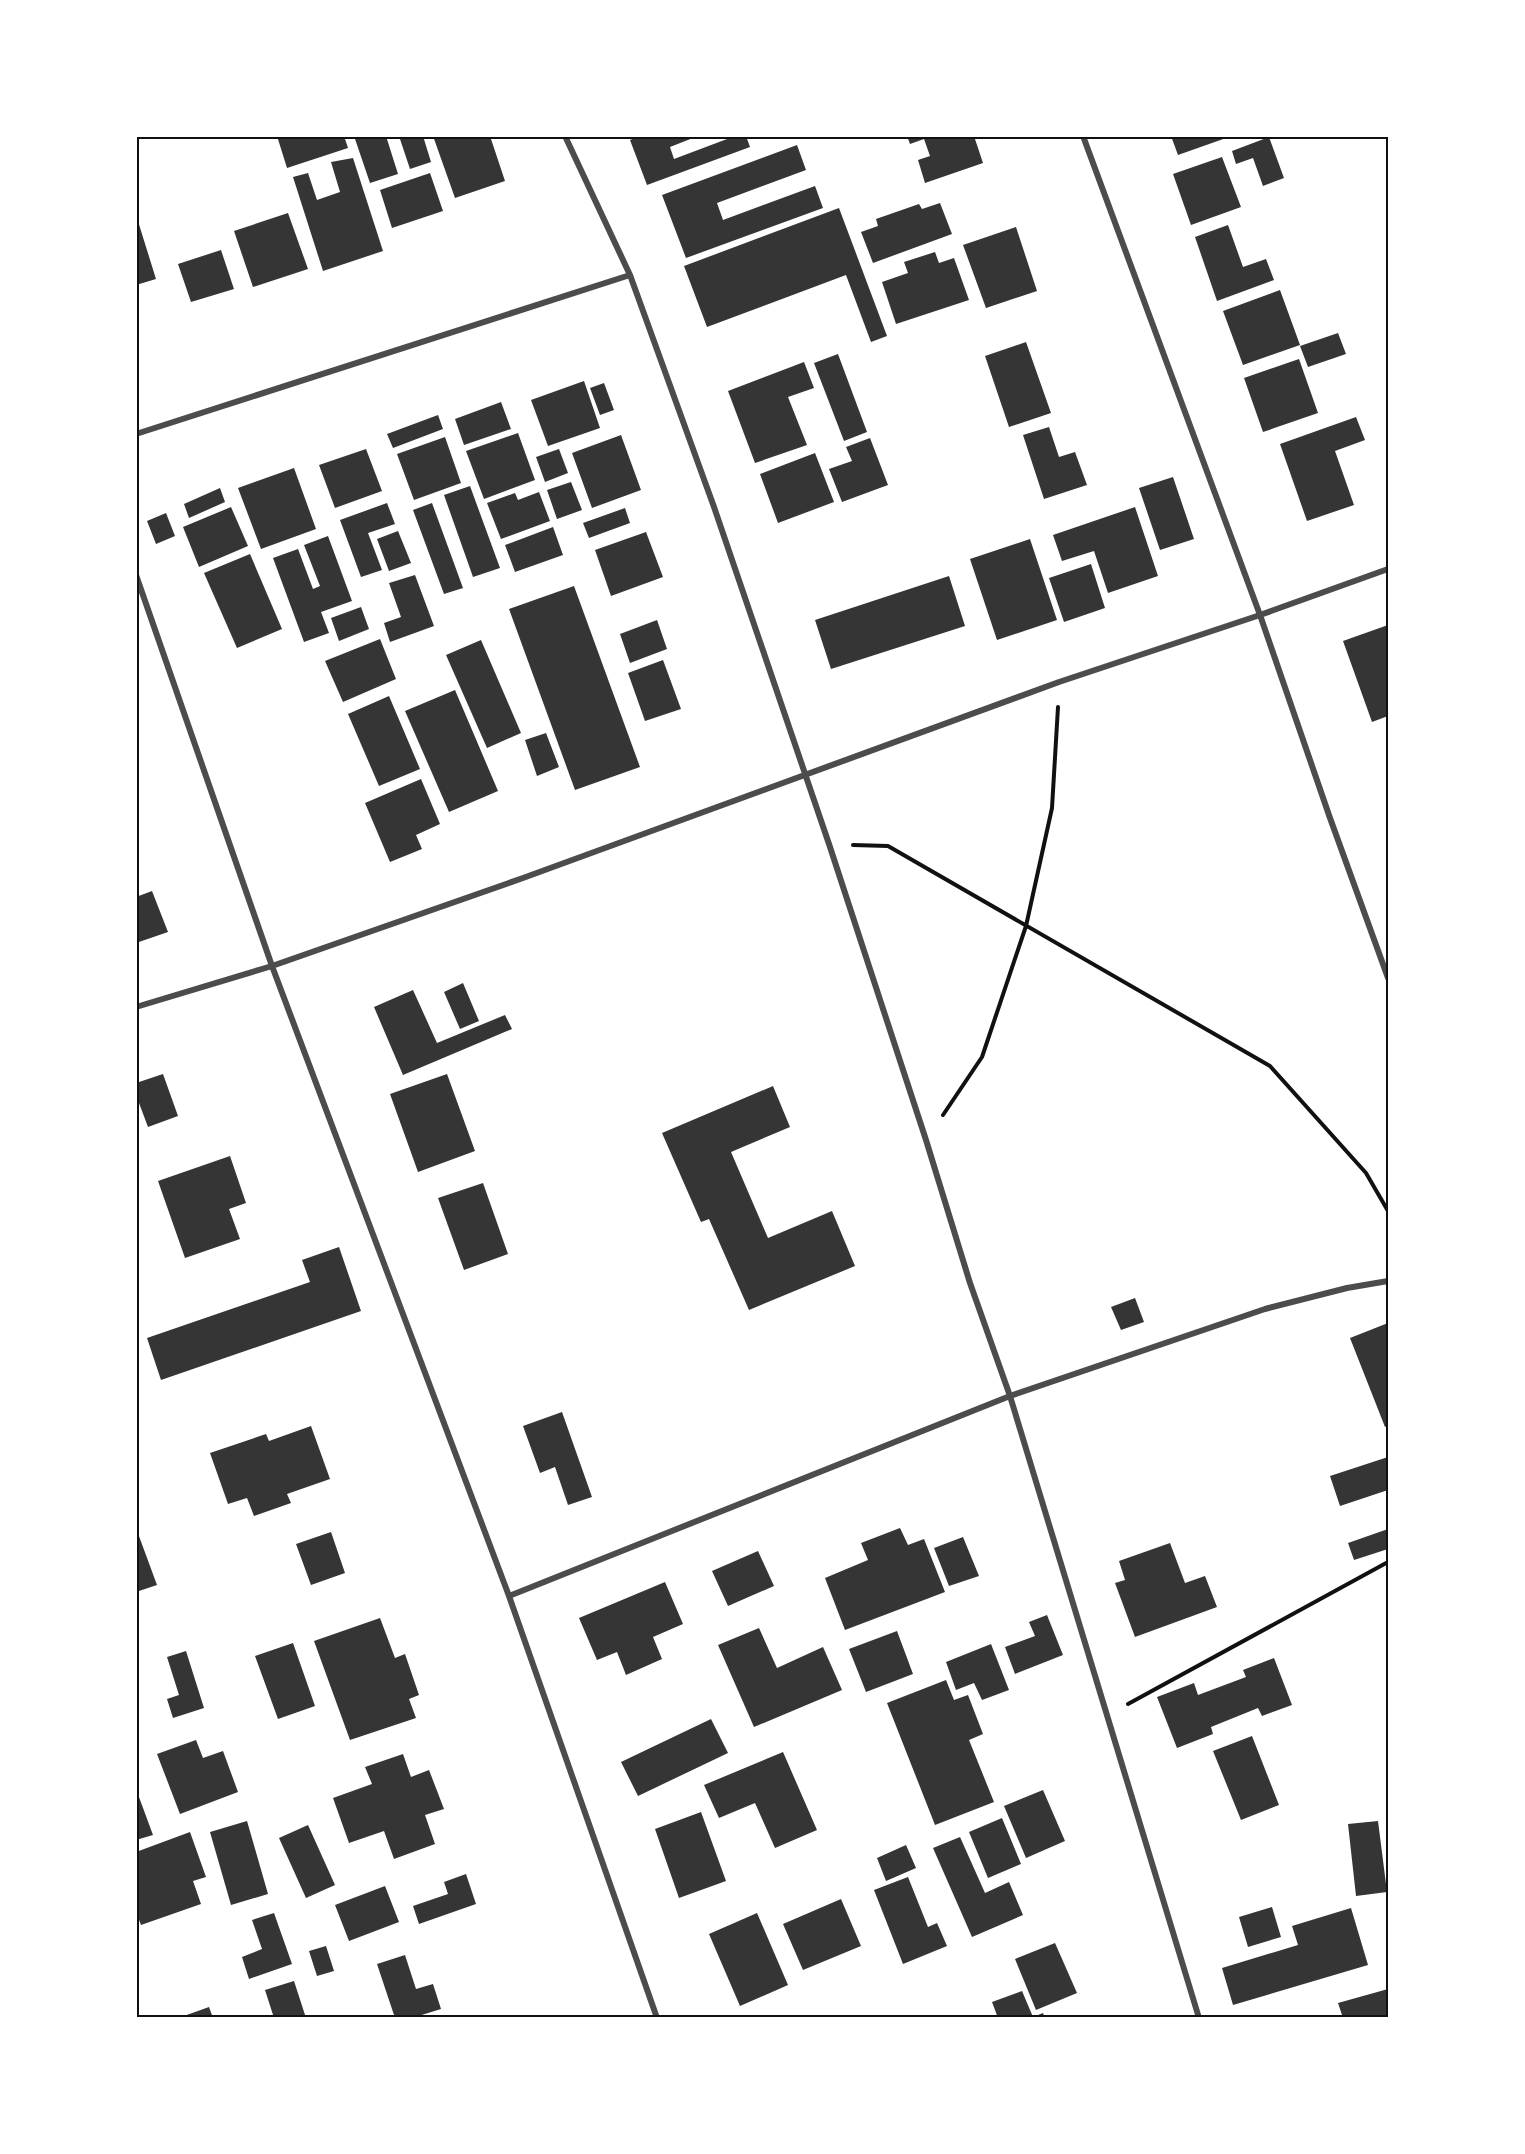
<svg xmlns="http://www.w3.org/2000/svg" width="1525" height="2154" font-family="Cabin,sans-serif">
<rect width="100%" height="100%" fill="#fff"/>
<path fill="#353535" d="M277,136H344L348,148L287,168Z
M354,136H386L398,174L370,183Z
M399,136H423L431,162L410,169Z
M433,136H490L505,181L455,198Z
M640,136H698L670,147L674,159L735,136H746L750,147L647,185L630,140Z
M907,136H974L983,163L925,183L918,160L930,156L924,139L910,144Z
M1171,136H1229V137L1178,155Z
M1269,137L1284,178L1263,186L1253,158L1236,164L1232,151Z
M797,145L806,170L717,203L723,220L815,186L823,208L686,258L662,195Z
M1222,157L1241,207L1191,225L1173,174Z
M353,158L383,251L323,271L293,177L308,173L317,200L340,192L331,162Z
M430,173L443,211L392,228L380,190Z
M940,203L952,234L873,263L861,232L878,226L876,219L919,204L922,209Z
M839,208L887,336L871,342L846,275L707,327L684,266Z
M288,213L308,269L253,287L234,231Z
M137,218L156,279L136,285V219Z
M1228,225L1243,267L1266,259L1274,280L1217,301L1195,237Z
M1016,227L1037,291L986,308L963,245Z
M221,250L234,289L191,302L178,264Z
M935,252L939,263L954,258L969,300L896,324L882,282L908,273L904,262Z
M1280,290L1300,345L1243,365L1223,311Z
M1338,333L1346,354L1308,367L1300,346Z
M1026,342L1051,413L1009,427L985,356Z
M838,354L867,432L844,441L814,363Z
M1299,359L1318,413L1263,432L1244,378Z
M804,362L814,388L788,397L807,445L755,463L728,391Z
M584,381L600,428L548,446L531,400Z
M604,383L614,410L600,415L590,388Z
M501,402L511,429L464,445L455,419Z
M438,415L443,429L393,448L387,434Z
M1356,417L1365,440L1335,451L1354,505L1307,521L1280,444Z
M1049,427L1059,457L1075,452L1087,485L1044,499L1023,435Z
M518,433L535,480L484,499L466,451Z
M621,435L641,490L592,508L572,453Z
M445,437L461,483L414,500L397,454Z
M870,438L888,485L842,502L829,469L852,461L846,447Z
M366,449L382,491L335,508L319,465Z
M559,449L568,473L545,482L536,457Z
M815,453L834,502L778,523L760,474Z
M294,468L316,529L261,549L238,488Z
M1173,477L1194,539L1160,550L1139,488Z
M571,482L582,510L557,519L547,490Z
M470,486L500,568L473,577L444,495Z
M220,488L225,502L189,518L184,504Z
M539,492L550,521L501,539L487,503L515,493L518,500Z
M387,503L395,524L368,533L382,570L361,577L340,520Z
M432,503L463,588L444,594L413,510Z
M231,507L248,546L199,567L183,527Z
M1135,507L1158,576L1108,593L1094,551L1062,561L1053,535Z
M625,508L630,523L589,538L583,523Z
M166,513L175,536L156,544L147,521Z
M553,527L563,555L515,572L505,545Z
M398,531L411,563L389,571L377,539Z
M646,532L663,577L611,596L595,550Z
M328,536L352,601L321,612L329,633L304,642L273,558L298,549L313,589L320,586L304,545Z
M1030,539L1057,620L997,640L970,559Z
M250,554L282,629L237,648L204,573Z
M1091,564L1105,608L1064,622L1049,578Z
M415,575L434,626L390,642L384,623L401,617L389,583Z
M949,576L965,626L831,669L815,620Z
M574,586L640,767L575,790L509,609Z
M361,607L369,629L339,641L331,618Z
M657,620L667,649L630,663L620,634Z
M1388,625V716L1372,722L1343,641Z
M380,639L396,679L343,702L325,661Z
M481,640L521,733L487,748L446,655Z
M663,660L681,709L645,721L628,673Z
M455,690L498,791L449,812L405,711Z
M389,696L420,769L379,786L348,714Z
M546,733L559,767L537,776L525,740Z
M421,779L440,824L416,835L422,849L390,862L365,803Z
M152,891L168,932L136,943V897Z
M463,983L479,1021L460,1029L444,992Z
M413,990L437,1043L505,1015L512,1029L403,1075L374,1007Z
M163,1074L178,1116L148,1127L136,1095V1083Z
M447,1074L475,1151L418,1172L390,1094Z
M773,1086L790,1127L731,1152L768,1238L832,1211L855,1266L749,1310L709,1219L701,1222L662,1133Z
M230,1156L246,1203L229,1209L240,1239L185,1258L158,1181Z
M483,1183L508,1254L464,1270L438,1198Z
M339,1247L361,1311L161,1380L147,1338L310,1282L302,1260Z
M1135,1298L1144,1322L1121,1330L1111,1307Z
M1388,1323V1426L1385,1427L1350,1338Z
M562,1412L592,1497L568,1505L555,1467L540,1473L523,1426Z
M311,1426L330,1479L287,1494L291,1503L254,1516L247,1498L228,1504L210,1453L266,1434L269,1441Z
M1388,1457V1490L1340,1506L1330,1476Z
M136,1528L157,1585L136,1592Z
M900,1528L908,1545L924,1539L945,1592L845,1630L825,1578L868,1560L861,1543Z
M1388,1529V1549L1354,1560L1348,1543Z
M331,1532L345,1573L311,1585L296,1544Z
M963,1537L979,1576L949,1586L934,1548Z
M1170,1543L1185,1583L1205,1576L1217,1607L1135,1637L1115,1583L1125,1580L1119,1561Z
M758,1551L774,1586L728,1606L712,1571Z
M665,1582L683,1624L653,1637L662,1659L626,1675L617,1652L597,1660L579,1618Z
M1047,1615L1063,1655L1015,1674L1005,1647L1035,1636L1029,1622Z
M380,1618L395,1658L405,1654L419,1695L409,1699L416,1718L350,1740L314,1641Z
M759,1628L777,1668L823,1647L842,1690L754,1727L718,1645Z
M897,1631L913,1674L866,1692L849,1649Z
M293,1643L315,1706L278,1719L255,1656Z
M991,1644L1009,1690L982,1700L974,1683L956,1690L946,1662Z
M186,1651L204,1708L173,1718L167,1699L179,1695L167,1657Z
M1274,1658L1292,1705L1262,1716L1258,1708L1211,1727L1213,1734L1177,1748L1157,1697L1194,1683L1198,1695L1246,1677L1243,1670Z
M946,1680L954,1700L968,1695L983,1734L969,1740L994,1802L935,1825L887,1703Z
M711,1719L728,1753L638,1796L621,1762Z
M1252,1736L1279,1805L1241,1820L1213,1751Z
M196,1740L203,1758L223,1751L238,1792L180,1814L157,1754Z
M783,1752L817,1830L775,1848L755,1803L719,1818L704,1785Z
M403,1754L411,1777L429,1770L444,1809L425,1815L435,1844L394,1859L384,1831L349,1843L333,1798L372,1784L365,1767Z
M136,1789L153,1835L136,1840Z
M1043,1790L1065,1841L1026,1858L1004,1806Z
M701,1812L726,1881L679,1898L655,1829Z
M1002,1818L1021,1864L988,1878L969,1832Z
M247,1821L268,1894L231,1905L210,1832Z
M1378,1821L1387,1892L1356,1896L1348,1824Z
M308,1825L335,1885L306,1898L279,1838Z
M190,1832L206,1877L193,1881L201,1904L141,1925L136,1912V1852Z
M960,1837L985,1893L1009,1882L1023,1915L972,1937L933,1848Z
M906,1845L916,1868L886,1881L877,1858Z
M466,1874L476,1904L419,1924L413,1906L448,1894L444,1882Z
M908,1877L928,1927L937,1923L947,1946L903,1964L874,1890Z
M385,1886L399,1922L349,1941L335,1905Z
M841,1899L861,1946L803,1970L783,1924Z
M1272,1907L1281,1937L1248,1947L1239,1917Z
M1351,1908L1368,1965L1233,2005L1222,1968L1298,1945L1292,1926Z
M274,1913L292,1964L249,1979L242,1957L262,1949L252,1920Z
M757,1913L788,1985L740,2006L709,1934Z
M1055,1943L1077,1993L1036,2010L1015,1959Z
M326,1946L334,1971L317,1976L309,1951Z
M405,1955L416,1989L433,1984L441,2009L412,2018H395L377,1964Z
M294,1981L306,2018H274L265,1990Z
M1388,1989V2018H1343L1338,2003Z
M1022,1991L1033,2017L1043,2013L1045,2018H998L992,2002Z
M209,2007L213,2018H181V2017Z"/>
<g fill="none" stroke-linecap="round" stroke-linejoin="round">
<path stroke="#111" stroke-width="4" d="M853,845L888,846L1270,1066L1366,1173L1388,1211
M943,1115L982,1057L1026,926L1052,808L1058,707
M1128,1704L1388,1562"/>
<path stroke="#4c4c4c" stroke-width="6" d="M565,136L630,275L714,507L829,844L926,1140L970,1283L1010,1396L1199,2018
M1083,136L1260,615L1330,818L1388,978
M136,434L630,275
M136,575L272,966L509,1596L657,2018
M136,1007L272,966L523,878L1059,682L1260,615L1388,569
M509,1596L1010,1396L1265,1309L1347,1288L1388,1281"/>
</g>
<rect width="1525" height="2154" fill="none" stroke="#ffffff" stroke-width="276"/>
<rect x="138" y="138" width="1249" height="1878" fill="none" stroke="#111" stroke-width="2"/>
</svg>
